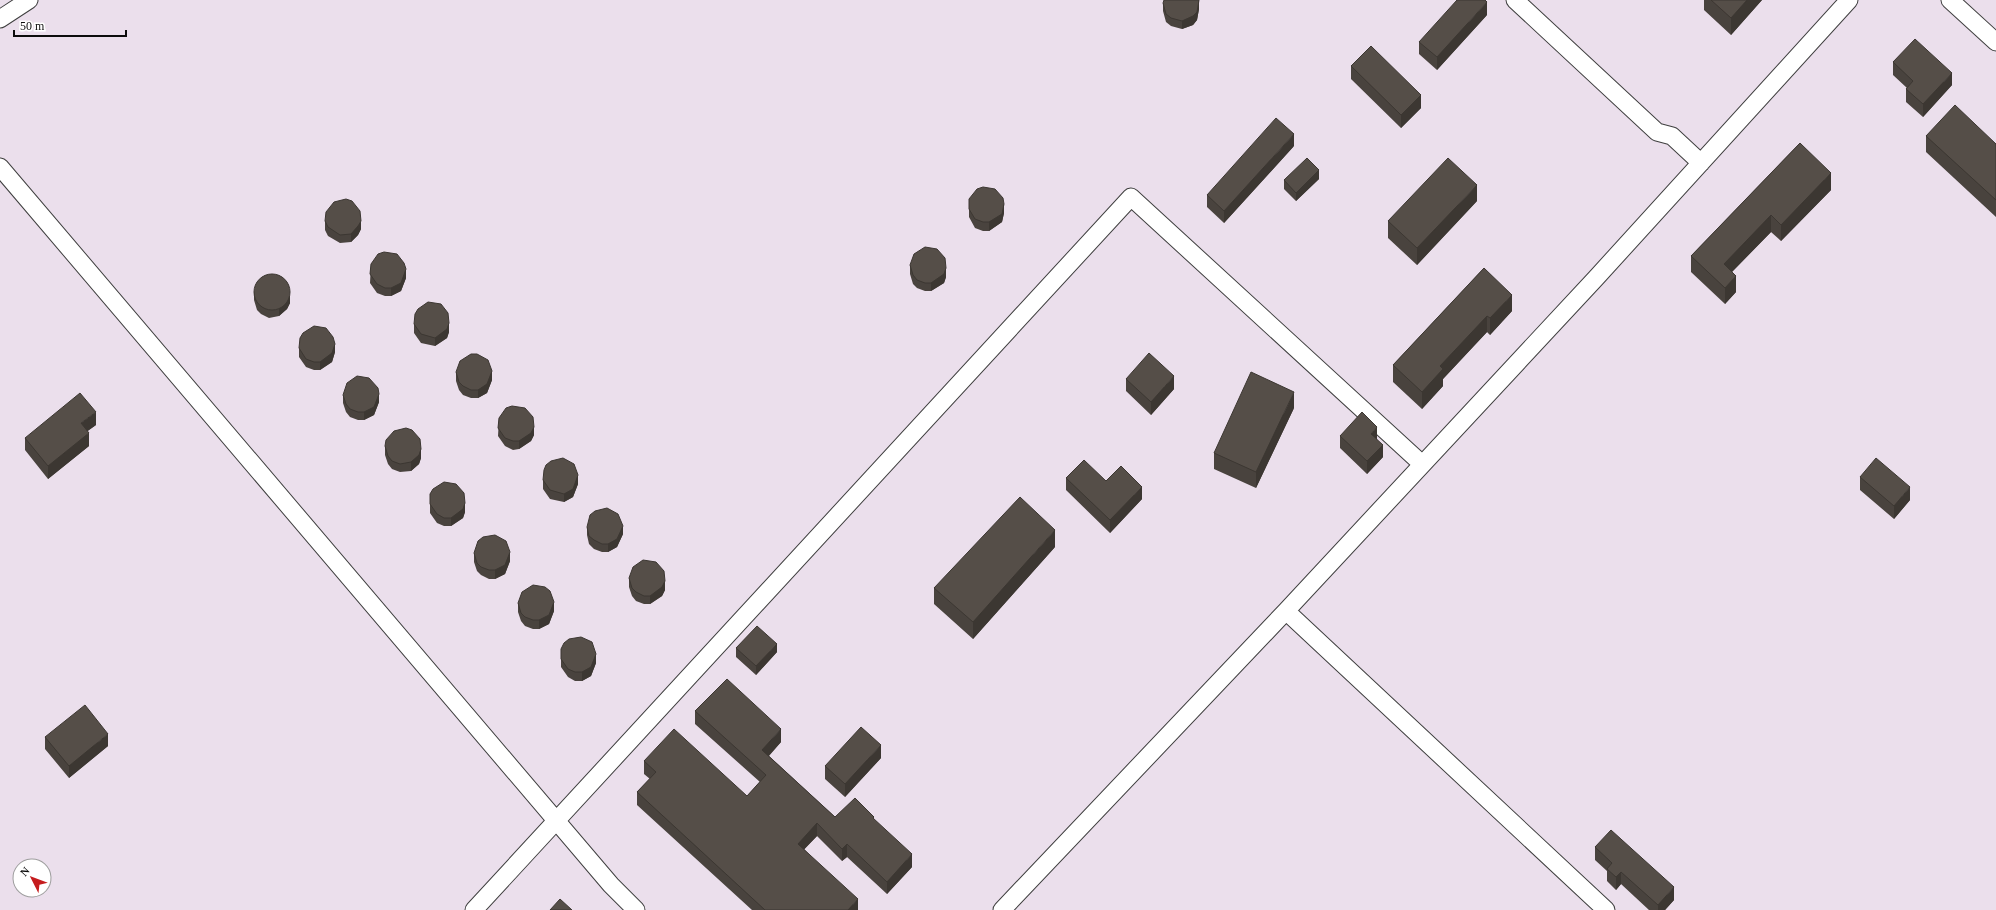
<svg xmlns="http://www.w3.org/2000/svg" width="1996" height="910" font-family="Georgia,serif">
<rect width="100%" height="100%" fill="#fffceb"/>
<path fill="#ebdfec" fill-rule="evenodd" d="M0,0H1996V910H0ZM20,866H44V890H20Z"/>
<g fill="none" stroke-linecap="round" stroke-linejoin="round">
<g stroke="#3f3f3f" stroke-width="19">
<path id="minor" d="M1515,0L1657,132L1672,136L1701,163
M1950,0L1996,42
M0,19L29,0
M0,167L611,885L636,910
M1286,611L1606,910
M474,910L1131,197L1422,464
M1002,910L1286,611L1596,278L1849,0"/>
</g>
<use href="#minor" stroke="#fff" stroke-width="17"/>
</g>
<path fill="#49433e" d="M1704,0H1762L1731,35L1704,10Z
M1163,3L1199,9L1197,20L1193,25L1182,29L1171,26L1166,22L1163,11Z
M1487,15L1437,70L1419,54V42Z
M1893,62L1952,85L1923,117L1906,102V89L1907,88L1893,75Z
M1351,66L1421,108L1401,128L1351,79Z
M1926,136L1996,144V217L1926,152Z
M1800,143L1831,190L1781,241L1771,232L1732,272L1736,292L1725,304L1691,272V256Z
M1294,146L1224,223L1207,207V195Z
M1319,179L1296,201L1284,189V180Z
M969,199L1004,213L1002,222L989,231H983L975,228L969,217Z
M1477,201L1417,265L1388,238V221Z
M325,221L361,229L358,235L351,242L340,243L328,236L325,230Z
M371,264L406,278L401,291L391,296H385L377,293L370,283Z
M910,265L946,277L944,283L931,291H925L917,288L913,284L910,274Z
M1484,268L1512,311L1490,335L1487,332L1443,379V386L1422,409L1393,382V365Z
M254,292L290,303L287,309L279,316L269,318L261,314L257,310L254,300Z
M414,324L449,332L447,338L435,346L421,343L414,333Z
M299,348L335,352L332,362L320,370H314L306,367L299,357Z
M456,372L492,380L487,393L478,398H471L463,395L459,390L456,381Z
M1126,379L1174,389L1151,415L1126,391Z
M343,395L379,402L374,415L364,420H358L350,417L346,412L343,403Z
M1294,408L1256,488L1214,469V453Z
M499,418L534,435L531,441L519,449L513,450L505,446L498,436Z
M96,425L87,431L89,446L48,479L25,450V438Z
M1340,436L1377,439L1383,457L1367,474L1340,448Z
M385,446L421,458L419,464L411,471L400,472L392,469L388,464L385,455Z
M1860,477L1910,500L1894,519L1860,490Z
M1066,478L1106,481L1142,499L1110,533L1066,490Z
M543,480L578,484L573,497L564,502L550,499L543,489Z
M430,494L465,512L463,518L451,526H444L437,523L430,513Z
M587,527L623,534L617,547L608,552H602L594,549L589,544L587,535Z
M1055,547L973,639L934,604V588Z
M474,553L510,561L505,574L495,579H489L481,575L477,571L474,562Z
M629,578L665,590L662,596L650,604H644L636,601L632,596L629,587Z
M518,603L554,611L549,624L539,629H533L525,626L521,621L518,612Z
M736,648L777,652L756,675L736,657Z
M561,659L596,663L591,676L582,681H575L568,677L561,667Z
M695,711L781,742L769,756L835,817L874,820L912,867L887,894L847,857L842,861L817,836L804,849L858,910H752L637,805V792L650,779L644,774V761L747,796L760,782L695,724Z
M45,737L108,746L69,778L45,749Z
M881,758L845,797L825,779V766Z
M1595,847L1674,900L1665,910H1649L1621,884L1616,890L1607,881V871L1595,860Z"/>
<path fill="#3c3732" d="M1199,0V9L1197,20L1193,25L1182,29V21Z
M1747,0H1762L1731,35V18Z
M1487,2V15L1437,70V57Z
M1952,73V85L1923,117V104Z
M1421,95V108L1401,128V115Z
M1294,134V146L1224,223V211Z
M1319,170V179L1296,201V193Z
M1831,173V190L1781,241V225Z
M1477,185V201L1417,265V248Z
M1004,204V213L1002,222L989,231V222Z
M1771,215V232L1724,280V264Z
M361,221V229L358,235L351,242V234Z
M946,268V277L944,283L931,291V283Z
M406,269V278L401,291L391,296V288Z
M1736,276V292L1725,304V288Z
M290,295V303L287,309L279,316V308Z
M1512,295V311L1490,335V318Z
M1487,316V332L1443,379V386L1422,409V392L1440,366Z
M449,323V332L447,338L435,346V338Z
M335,344V352L332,362L320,370V362Z
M492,371V380L487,393L478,398V390Z
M1174,376V389L1151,415V402Z
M1294,392V408L1256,488V472Z
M379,394V402L374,415L364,420V412Z
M96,412V425L81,436V423Z
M534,427V435L531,441L519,449V441Z
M1377,427V440L1371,434Z
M89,433V446L48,479V466Z
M1383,445V457L1367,474V461Z
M421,449V458L419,464L411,471V462Z
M578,475V484L573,497L564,502V494Z
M1142,487V499L1110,533V520Z
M1910,487V500L1894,519V506Z
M465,503V512L463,518L451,526V518Z
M623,526V534L617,547L608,552V544Z
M1055,530V547L973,639V622Z
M510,552V561L505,574L495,579V570Z
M665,581V590L662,596L650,604V596Z
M554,602V611L549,624L539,629V620Z
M777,644V652L756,675V666Z
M596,654V663L591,676L582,681V672Z
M781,729V742L762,763V750Z
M108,734V746L69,778V766Z
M881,745V758L845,797V784Z
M817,823V836L798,856V844Z
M847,844V857L842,861V849Z
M912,854V867L887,894V882Z
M1621,872V884L1616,890V877Z
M1674,887V900L1665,910H1658V905Z
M858,899V910H848Z"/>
<path fill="#554e48" stroke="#3c3732" d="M1164,0H1199L1197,12L1193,16L1182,21L1171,18L1166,14L1163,3Z
M1457,0H1485L1487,2L1437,57L1419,42Z
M1711,0H1747L1731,18Z
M1915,39L1952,73L1923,104L1906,89L1913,81L1893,62Z
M1371,46L1421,95L1401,115L1351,66Z
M1955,105L1996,144V200L1926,136Z
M1276,118L1294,134L1224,211L1207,195Z
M1800,143L1831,173L1781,225L1771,215L1724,264L1736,276L1725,288L1691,256Z
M1307,158L1319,170L1296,193L1284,180Z
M1448,158L1477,185L1417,248L1388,221Z
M983,187L995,189L1003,198L1004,204L1002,214L989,222H983L975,219L969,209V199L977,189Z
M346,199L352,201L360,211L361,221L358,226L351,234L340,235L328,227L325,221L326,212L334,202Z
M925,247L937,249L945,258L946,268L944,274L931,283H925L917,280L913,275L910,265L914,254Z
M384,252L397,254L404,263L406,269L401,283L391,288H385L377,284L370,274L371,264L378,254Z
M1484,268L1512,295L1490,318L1487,316L1440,366L1443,369L1422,392L1393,365Z
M254 292a18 18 0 1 1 36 0a18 18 0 1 1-36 0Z
M428,302L441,304L448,313L449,323L447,329L435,338L421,334L414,324L415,314L418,309Z
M314,326L326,328L333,337L335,344L332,353L320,362H314L306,359L299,348L300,338L303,333Z
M1149,353L1174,376L1151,402L1126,379Z
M471,354H477L488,360L492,371L487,384L478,390H471L463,386L459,382L456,372L460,361Z
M1251,372L1294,392L1256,472L1214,453Z
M357,376L369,378L378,388L379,394L374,407L364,412H358L350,409L346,404L343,395L347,383Z
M80,393L96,412L81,423L89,433L48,466L25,438Z
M512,406L525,408L533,417L534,427L531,433L519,441H513L505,438L498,428L499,418L506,408Z
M1362,412L1377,427L1371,434L1383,445L1367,461L1340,436Z
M406,428L412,430L420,439L421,449L419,455L411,462L400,464L392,461L388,456L385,446L386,440L394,431Z
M563,458L574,464L578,475L573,489L564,494L550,490L543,480L544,470L546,465L551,461Z
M1876,458L1910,487L1894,506L1860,477Z
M1084,460L1106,481L1121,466L1142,487L1110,520L1066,478Z
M444,482L456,484L464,493L465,503L463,509L451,518H444L437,514L430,504V494L433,489Z
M1020,497L1055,530L973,622L934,588Z
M607,508L618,514L623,526L617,539L608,544H602L594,540L589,536L587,527L590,515L595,511Z
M495,535L506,541L510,552L505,565L495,570H489L481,567L477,563L474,553L478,541L483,537Z
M643,560L656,562L664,571L665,581L662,587L650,596H644L636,592L632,588L629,578L633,567Z
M533,585L545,587L550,591L554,602L549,615L539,620H533L525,617L521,613L518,603L522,592Z
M757,626L777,644L756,666L736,648Z
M581,637L592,642L596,654L591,667L582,672H575L568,669L561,659V649L564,643L569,639Z
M727,679L781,729L762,750L835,817L855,798L874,817L873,818L912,854L887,882L847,844L842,849L817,823L798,844L858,899L848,910H765L637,792L656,772L644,761L674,729L747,796L766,775L695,711Z
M85,705L108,734L69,766L45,737Z
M861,727L881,745L845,784L825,766Z
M1611,830L1674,887L1658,905L1621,872L1616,877L1607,869L1612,863L1595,847Z
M560,899L572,910H550Z"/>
<g transform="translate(32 878) rotate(312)"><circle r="19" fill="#ffffff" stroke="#9e9e9e"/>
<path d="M0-3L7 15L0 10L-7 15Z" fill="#c51c1e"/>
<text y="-6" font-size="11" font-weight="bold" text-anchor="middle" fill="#0c0c0c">N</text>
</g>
<path d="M14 30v6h112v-6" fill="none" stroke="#0c0c0c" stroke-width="2"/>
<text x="20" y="30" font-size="12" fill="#0c0c0c" stroke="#ffffff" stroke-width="3" paint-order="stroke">50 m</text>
</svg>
